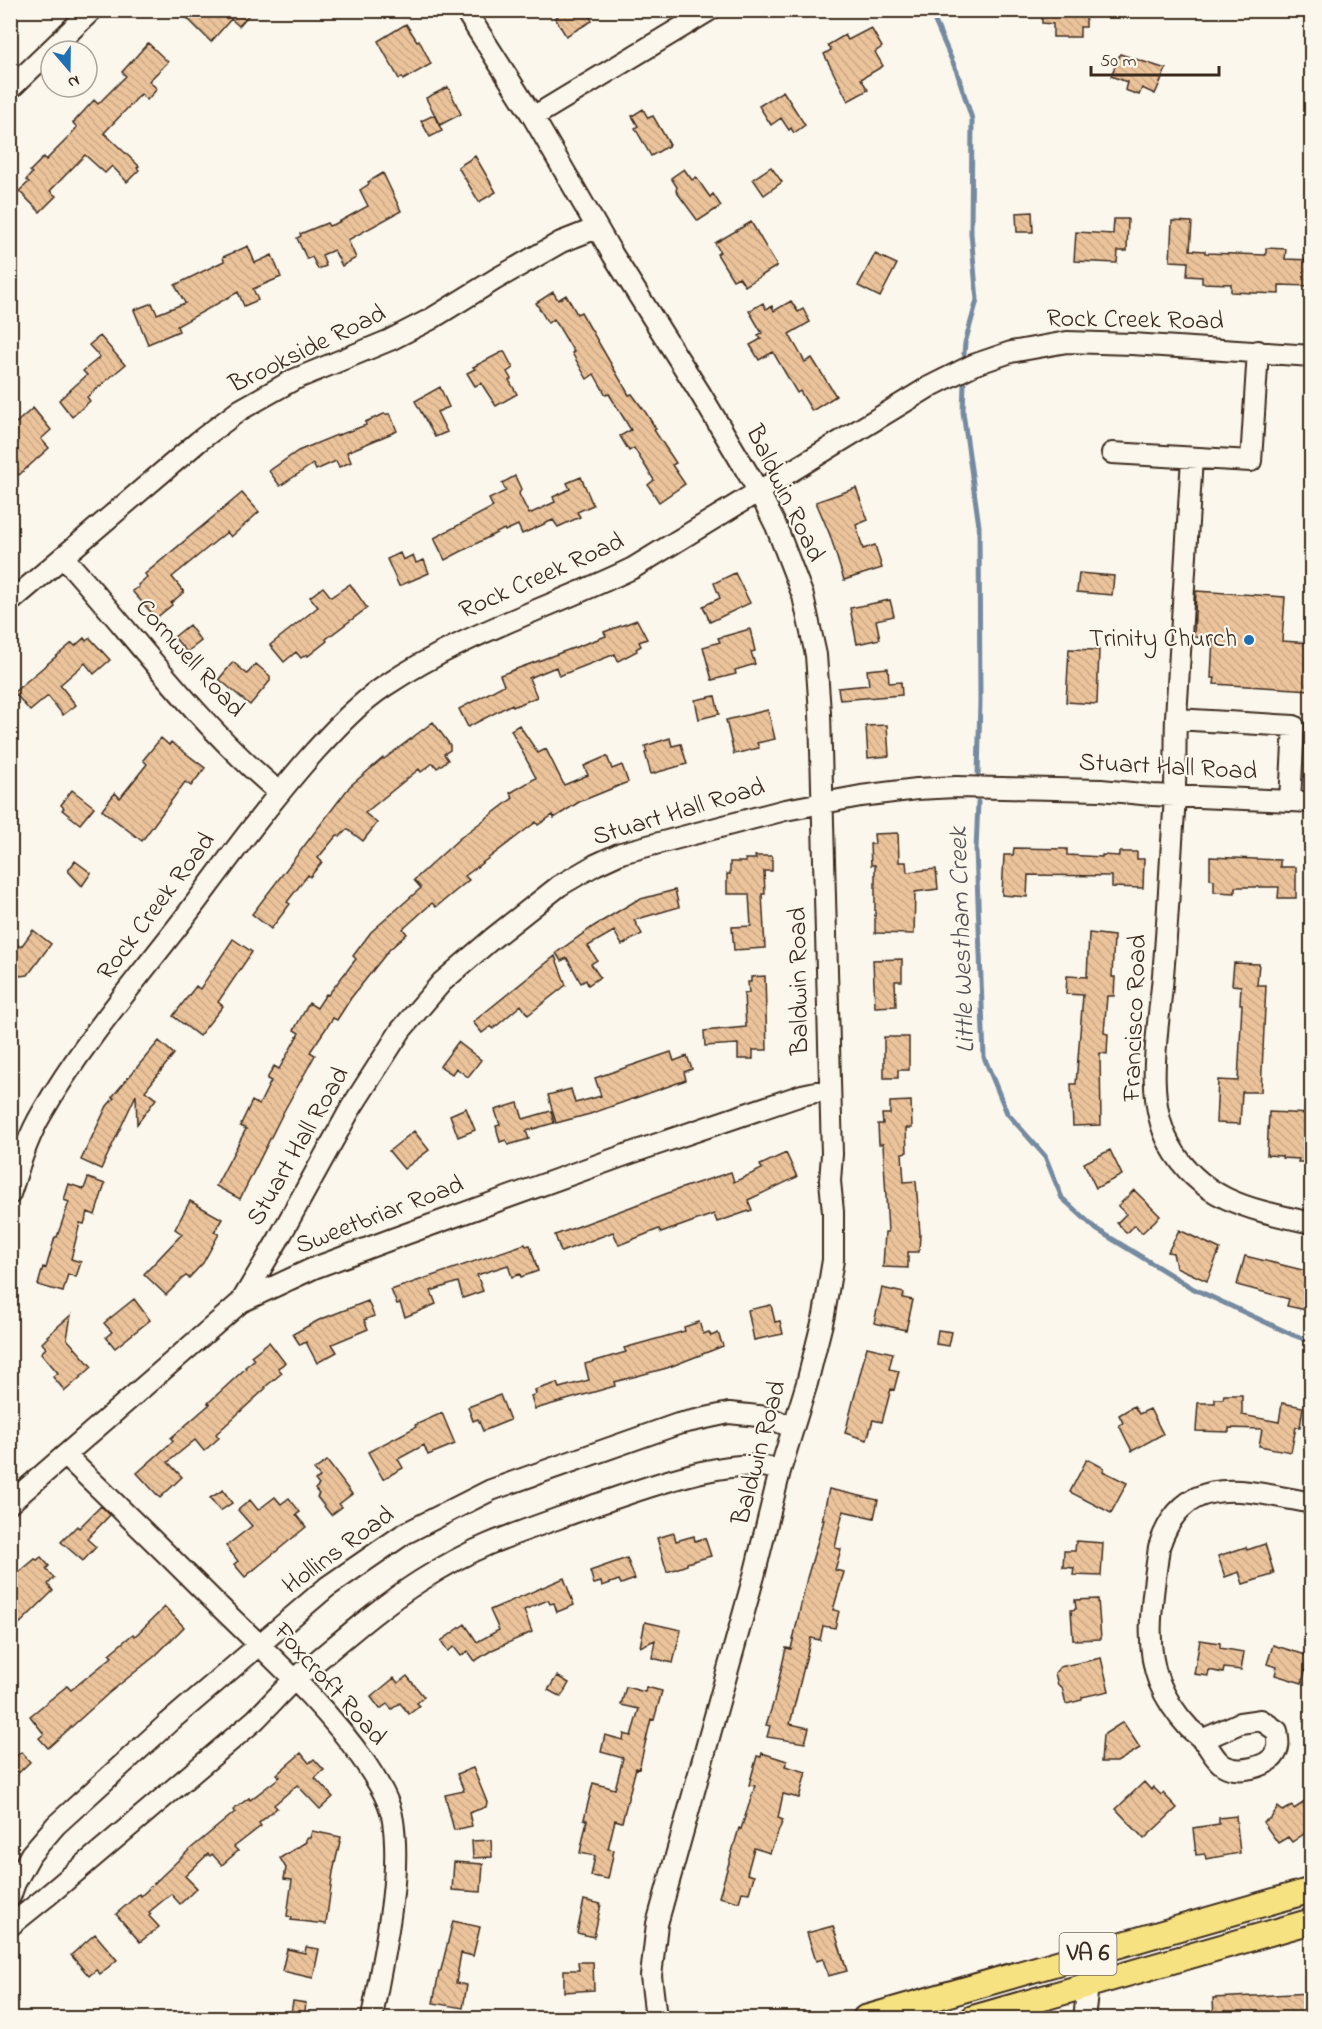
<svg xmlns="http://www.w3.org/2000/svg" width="1322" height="2029" font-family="'Indie Flower',sans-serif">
<defs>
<pattern id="building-back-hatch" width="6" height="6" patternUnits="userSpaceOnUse" patternTransform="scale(1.5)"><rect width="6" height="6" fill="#ecc49c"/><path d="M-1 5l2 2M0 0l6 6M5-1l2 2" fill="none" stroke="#cba986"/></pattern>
</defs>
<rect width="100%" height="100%" fill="#fbf7ec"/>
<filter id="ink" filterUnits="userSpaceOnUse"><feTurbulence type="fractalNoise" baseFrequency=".0167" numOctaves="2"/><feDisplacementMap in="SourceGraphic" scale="12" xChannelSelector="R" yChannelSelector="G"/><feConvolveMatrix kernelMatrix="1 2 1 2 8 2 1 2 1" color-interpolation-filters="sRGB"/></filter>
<g filter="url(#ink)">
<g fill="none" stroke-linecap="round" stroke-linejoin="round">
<path stroke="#758aa0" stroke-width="5" d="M930,10L957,72L972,119L971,233L977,300L965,343L964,354
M964,384L963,412L979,526L980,702L978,774
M978,802L976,850L984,1057L1007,1113L1045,1156L1062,1198L1096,1229L1192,1288L1293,1335L1312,1342"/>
</g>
<path fill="url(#building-back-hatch)" stroke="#3b2a1e" stroke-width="1.5" d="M179,10H253L239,26L231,19L211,42Z
M555,10H586L592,21L566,36L555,18L558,16Z
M1042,10H1080V14H1086V27H1080V37H1053V24L1042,23Z
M406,24L417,41L419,40L431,64L403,80L402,77L399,79L378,41Z
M871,28L882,47L875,52L883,66L861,79L868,90L848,101L824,54L831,50L828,45L845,35L848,40Z
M148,43L168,62L149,81L157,89L147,100L141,94L104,133L139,166L137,168L139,170L127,182L112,166L105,173L85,155L50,191L56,196L40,212L19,191L29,182L26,180L32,173L30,171L44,157L46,160L67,139L77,127L73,123L94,100L98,104L126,76L122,72Z
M1120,54L1166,69L1155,94L1142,88L1139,95L1125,90L1127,82L1111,76Z
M448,87L461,114L440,125L426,98Z
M783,91L805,125L794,133L791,128L789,130L781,118L771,125L759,106Z
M643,109L648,118L653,116L670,145L651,156L635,128L638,126L632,116Z
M434,115L442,131L430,137L421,121Z
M475,156L496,192L479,202L458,167Z
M771,167L782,182L764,195L753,179Z
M684,169L692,180L696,177L710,197L713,194L721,206L698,221L676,191L677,187L671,178Z
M383,173L401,211L348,240L356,258L342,266L334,250L322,255L326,266L318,269L312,257L307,259L297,238L301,236L300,234L327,223L329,226L337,223L368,206L360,190L369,184L368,182Z
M1032,212L1033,232H1017L1016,213Z
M1114,219H1128L1127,251H1118L1117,263L1074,261L1076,232L1113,234Z
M1172,221L1192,222L1190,250L1205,251V253L1266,255V248L1286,249L1285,259L1311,260V286L1279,285V294L1231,292V284L1202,283V277L1187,276L1188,262L1170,261Z
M751,222L777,266L745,286L739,277L733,280L717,254L720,252L715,243Z
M248,246L255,263L272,255L281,277L253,289L258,300L244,306L238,292L177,326L179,331L148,344L134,310L152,303L157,314L185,303L175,285L224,261L223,257Z
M875,254L897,264L880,297L858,286Z
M553,292L558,300L566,295L577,314L581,312L629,395L632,394L646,413L656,429L654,430L676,463L672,465L685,484L659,502L648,485L654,480L634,448L629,451L620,436L631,430L609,394L606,395L594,374L587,379L572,353L574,352L554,319L548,323L536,303Z
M791,301L798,312L803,309L810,322L789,334L805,362L812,358L836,396L812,411L800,391L797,393L773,352L759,360L750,345L761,339L758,335L762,333L749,311L763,303L766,309L772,306L774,311Z
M100,336L125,365L87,397L90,401L72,417L59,400L87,375L83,371L100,357L89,345Z
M504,351L513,368L507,372L511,379L509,380L517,394L496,406L481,383L475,386L467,373L475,369L473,367Z
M440,387L449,407L437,412L447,432L435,437L415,401Z
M33,408L51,430L41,439L49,448L19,475L10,465V428Z
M384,414H390L397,431L347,452L351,462L339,467L336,461L316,470L313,464L280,486L269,471L298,451L339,434V435L366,425L365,422Z
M515,476L521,489L519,494L529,514L555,502L553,497L570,489L567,483L581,477L593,505L577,512L580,517L558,527L553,520L522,534L518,525L505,531L504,529L445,560L434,538L493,507L489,499L506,491L502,483Z
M856,488L868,520L856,525L863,549L875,545L882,568L844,580L830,535L816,502Z
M242,493L259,512L231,537L227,532L172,577L184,592L171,603L172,605L156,618L132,591L139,587L138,585L147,577L145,574Z
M400,553L403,560L413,555L416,563L424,560L429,573L399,586L387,559Z
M735,573L750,603L710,622L703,606L720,598L714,583Z
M1079,573L1114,576L1112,595L1077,592Z
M350,584L367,608L326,639L327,641L308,656L307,654L301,658L296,652L284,662L270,645L318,607L310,597L323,587L331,597Z
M1196,591L1285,597L1282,641L1311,643V690L1214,684L1215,678H1211L1213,638L1194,637Z
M890,600L894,616L876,620L880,639L857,644L850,608Z
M637,620L647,639L639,642L641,646L636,649L637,651L618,661L615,654L559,676L556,667L529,678L537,697L513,707L512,704L468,727L459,709L504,685L500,675L606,636L604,632Z
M189,625L201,641L187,652L174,637Z
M750,629L755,651L751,652L755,664L735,670L736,674L712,680L703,647L720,642L718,638Z
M84,638L86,641L90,638L110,660L94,674L85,663L60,685L76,705L63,715L48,696L30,711L14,692L72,643L75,646Z
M1069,649L1099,650L1097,704L1066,702Z
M233,662L247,674L256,664L270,676V681L250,705L219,679Z
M888,668L889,683L901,682L902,695L840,700L838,688L869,685L867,670Z
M715,696L719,714L699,719L695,700Z
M768,710L775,739L757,743L759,748L734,754L726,720Z
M433,722L450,745V750L444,754L448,760L437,768L433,763L421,772L419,769L365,813L377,823L363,841L347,829L340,837L337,835L318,858L322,862L310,877L308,875L287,902L290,904L271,929L252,914L350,786L383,758L384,759Z
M519,725L538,753L546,749L564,785L588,775L584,766L607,756L612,769L622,765L628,782L579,802L554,818L553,815L538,825L536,822L465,876L469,880L436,907L432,903L403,929L407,934L389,950L351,998L337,1020L333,1018L310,1052L315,1055L284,1111L240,1199L216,1186L246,1129L240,1126L252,1101L259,1105L271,1081L267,1079L274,1066L279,1069L299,1033L294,1030L309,1003L317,1008L326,994L328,995L356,959L353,956L371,932L421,888L414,880L460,838L513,798L510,793L536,778L511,730Z
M887,725L889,756L868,758L866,726Z
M161,738L169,745L171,742L205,768L191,786L185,782L142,841L102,810L115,793L120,798L147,764L143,760Z
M670,738L672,746L681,744L687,764L651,774L645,753L647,752L645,746Z
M72,790L94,807L80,824L62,810L64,808L61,805Z
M898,833L899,862H906L907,872L936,869L938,889L915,892L914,934L875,933V865H871L870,844H875L874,834Z
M1014,848L1067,849V855L1102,857V855L1119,856V852H1137V859H1144L1143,888L1112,887V876L1028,875L1027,897L1002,895L1004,855H1013Z
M755,856H772V871H764L765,894H762L765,948L734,950L732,927L751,926L749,894H727V874H730V862H746L745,859H756Z
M1210,857L1280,860V867H1296V898H1278L1279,887H1235V893L1214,892V880L1210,879Z
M75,861L91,873L82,886L68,871Z
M675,890L679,907L634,920L642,934L622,945L614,931L588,946L597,960L591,964L600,977L588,985L586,980L581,983L567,958L561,961L556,953L594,926L637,900Z
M33,930L51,944L28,975L10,977V939L21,947Z
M1089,933L1114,936L1112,977H1115L1114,996H1107L1104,1033L1108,1034L1107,1054L1100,1053L1101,1125L1073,1126L1071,1084H1076L1083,995L1066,994L1067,976L1087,977Z
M233,939L252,952L218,1002L223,1006L199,1036L173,1016L196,986L200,989Z
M555,956L566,985L528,1015L521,1005L493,1029L491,1026L482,1033L473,1022Z
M902,959V981H895L896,1006L875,1007L873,960Z
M1234,963L1259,964L1257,985H1266L1261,1092H1242L1240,1124L1216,1123L1218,1080L1238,1081L1242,1004H1240L1241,986L1232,985Z
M765,976L767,1050H753V1059H738V1044L705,1046L704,1031L746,1027L744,994L749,993L748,982H751V977Z
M884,1037H909V1070H898V1078H884Z
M159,1041L174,1054L145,1091L156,1099L137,1124L136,1095L101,1169L81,1160L107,1106L114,1098L112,1097Z
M458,1042L481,1060L468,1077L456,1068L452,1074L440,1066Z
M671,1052L674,1061L687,1056L692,1069L684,1072L686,1080L590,1114L556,1123L548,1095L571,1089L575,1103L601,1096L595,1078Z
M911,1101L912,1128H906L907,1152L902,1153L904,1182L916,1181L920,1234L919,1252H908V1268L883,1267L885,1232H888L883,1144H879L878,1124H883L882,1114H890V1102Z
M518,1103L523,1119L551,1111L554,1123L526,1131L529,1139L508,1145L506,1140L500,1142L496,1126L500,1125L495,1110Z
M466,1108L475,1130L458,1137L450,1115Z
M1269,1112L1311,1114V1162H1298L1299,1159L1282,1158V1156L1267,1155Z
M414,1131L429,1150L404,1169L389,1151Z
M1110,1150L1122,1175L1096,1188L1084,1163Z
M786,1153L797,1177L748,1200L752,1210L717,1222L714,1214L661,1233L659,1229L619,1245L613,1232L561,1252L555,1235L679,1189L731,1172L734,1182L762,1169L760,1165Z
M88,1178L105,1184L95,1215L88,1212L84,1224L80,1223L71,1259L81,1262L76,1277L68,1274L63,1292L38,1285L43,1267L46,1268L55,1237H57L69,1202L64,1200L69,1184L84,1189Z
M1134,1190L1160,1216L1142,1233L1135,1225L1127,1233L1117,1223L1126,1214L1118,1206Z
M190,1201L222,1219L214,1232L219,1234L203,1263L189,1278L186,1276L183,1278L166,1295L144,1274L182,1234L175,1229Z
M1179,1230L1220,1249L1207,1281L1176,1267L1173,1253L1168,1252Z
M525,1244L526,1246L530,1245L538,1271L521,1277L520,1274L512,1277L508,1265L477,1275L483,1291L463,1298L458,1282L431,1291L436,1304L405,1317L400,1303L397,1304L391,1290Z
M1245,1256L1311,1272V1311L1287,1306L1289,1299L1237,1285Z
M882,1288L904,1293L903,1298L913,1300L906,1330L874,1323Z
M134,1299L150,1320L115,1348L106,1337L112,1332L104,1323Z
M368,1301L374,1316L364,1320L368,1329L332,1344L337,1352L317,1363L306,1342L300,1345L293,1334L319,1320Z
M771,1305L775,1322L780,1321L783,1334L754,1340L748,1310Z
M71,1315L67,1339L92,1367L65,1391L53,1377L58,1373L41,1353L46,1348L42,1343L48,1337L47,1336Z
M699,1322L703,1334L709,1332L711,1336L718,1333L723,1346L667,1368L614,1382L615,1386L535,1409L531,1396L536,1394L535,1390L557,1383L559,1388L589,1380L585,1364L626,1352L624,1348L685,1331L684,1327Z
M938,1330L952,1332L949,1346L936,1344Z
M269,1342L285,1363L278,1368L282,1373L265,1387L266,1388L216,1434L219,1438L204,1451L195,1440L168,1462L182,1477L160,1498L137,1473L173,1441L171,1438L210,1404L208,1403L246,1368L245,1367L254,1360L251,1356Z
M867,1347L893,1353L889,1369L899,1371L894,1390L891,1389L882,1422L873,1420L867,1440L845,1433Z
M500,1395L510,1420L483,1431L478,1419L473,1421L468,1407Z
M1224,1395H1242V1415L1279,1422L1282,1403L1303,1407L1300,1427H1296L1291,1452L1259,1446L1262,1429L1229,1428V1432L1196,1431L1198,1403H1215V1399H1223Z
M1134,1406L1139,1414L1150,1409L1163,1434L1132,1451L1119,1425L1123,1423L1119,1415Z
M442,1413L455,1444L428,1455L424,1445L398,1459L403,1468L383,1479L368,1452L416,1427L415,1425Z
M1087,1459L1104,1468L1103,1471L1127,1483L1111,1513L1070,1492Z
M327,1461L352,1494L339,1504L342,1507L331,1515L317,1497L319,1494L315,1489L319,1485L315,1480L320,1477L314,1470Z
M829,1489L878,1500L874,1518L843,1511L835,1548L841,1549L835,1570L844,1572L833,1610L839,1611L835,1628L823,1626L820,1640L811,1638L790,1724L809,1728L805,1743L767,1737L770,1726L766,1725L774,1701L786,1648L791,1649L807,1578L824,1520H822Z
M223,1490L232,1503L220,1511L210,1498Z
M275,1497L281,1504L289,1498L300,1512L296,1515L306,1527L245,1577L234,1564L238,1561L226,1546L252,1526L238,1510L250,1500L258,1510Z
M101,1506L110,1515L87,1539L96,1547L83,1561L61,1542L77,1526L79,1528Z
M674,1533L676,1541L694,1536L695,1541L705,1538L711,1556L687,1563V1565L667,1572L657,1538Z
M1076,1541L1103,1543L1101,1576L1073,1575L1074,1568L1063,1567L1064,1551H1075Z
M1265,1544L1274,1573L1271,1572L1272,1575L1243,1584L1239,1572L1225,1577L1218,1556L1246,1547L1247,1550Z
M41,1557L49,1566L46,1569L54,1578L48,1584L53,1591L10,1633V1580L35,1559L37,1560Z
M627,1558L635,1579L621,1584L619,1580L602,1586L601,1582L594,1584L590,1571Z
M564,1578L574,1605L557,1612L554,1603L550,1604L548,1600L524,1610L532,1632L492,1650L475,1661L468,1651L461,1656L454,1647L448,1651L441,1641L465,1624L477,1642L499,1630L490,1610Z
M1098,1599L1101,1639L1073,1640L1071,1610L1076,1609L1075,1600Z
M165,1607L184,1627L155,1656L109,1693L48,1748L39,1738L44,1734L30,1716L67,1686L71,1690L112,1657L109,1654L133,1634L135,1636Z
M645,1622L681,1630L673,1663L652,1658L655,1640L640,1647Z
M1200,1640L1220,1643V1648L1244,1652L1241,1670L1224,1668L1223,1673L1209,1670L1208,1676L1194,1674Z
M1273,1645L1309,1656L1302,1683L1275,1675L1277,1667L1267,1664Z
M1101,1658L1109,1691L1082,1697V1700L1066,1704L1062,1687L1058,1685L1055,1673L1060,1667Z
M407,1676L424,1697L417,1703L420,1706L409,1714L400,1703L392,1709L387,1704L380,1709L371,1697L394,1678L398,1683Z
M557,1676L569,1683L561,1697L548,1690Z
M626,1687L645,1692L646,1687L662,1691L654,1720L651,1719L639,1769L636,1768L622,1822L615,1820L608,1849L614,1850L608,1879L591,1876L595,1856L580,1853L587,1820L584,1819L593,1783L615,1789L623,1758L601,1752L605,1735L623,1740L624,1734L631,1736L639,1709L621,1705Z
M1123,1722L1140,1748L1117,1762H1101L1103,1735Z
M21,1752L30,1762L10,1781V1762Z
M301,1753L309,1763L314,1759L324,1770L315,1778L333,1797L320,1809L297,1785L274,1805L277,1808L259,1823L261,1826L234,1847L238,1851L222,1865L212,1854L210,1856L208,1854L185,1876L197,1888L180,1904L171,1894L149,1912L151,1914L149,1916L159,1927L140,1942L116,1914L139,1894L141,1896L189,1850L235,1812L233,1810L249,1798L250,1800L280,1777L277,1774Z
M762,1753L787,1761L785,1766L806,1772L799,1798L783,1794L778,1818L783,1820L770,1853L754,1848L747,1874L754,1876L749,1893L742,1892L739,1902L719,1897L739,1828L741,1829L755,1786L749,1785L757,1756L761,1757Z
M473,1768L487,1802L486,1807L469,1813L472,1826L454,1830L445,1795L464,1791L457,1774Z
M1144,1782L1151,1790L1153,1787L1161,1795L1163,1793L1177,1808L1144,1839L1116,1809Z
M1311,1798V1829L1292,1842L1288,1837L1278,1843L1263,1822L1271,1818L1278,1807L1283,1811L1292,1806L1294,1809Z
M1236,1816L1240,1853L1206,1859L1205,1854L1196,1855L1193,1828L1219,1824V1818Z
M312,1831L341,1837L333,1872L326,1924L291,1920L292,1917L287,1916L292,1880L284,1879L286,1868L280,1858L306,1842V1838H310Z
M491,1840L492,1857L473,1858L472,1841Z
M454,1862L483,1864L481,1892L452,1890Z
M584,1900L601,1904L594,1937L577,1933Z
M453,1921L480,1927L473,1956L461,1953L456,1983L467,1985L463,2008L433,2003L439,1972L441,1970Z
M833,1926L847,1971L828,1976L823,1959L816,1961L807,1933Z
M95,1934L117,1960L100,1974L96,1970L89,1976L71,1955Z
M306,1947L319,1949L313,1978L282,1971L287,1949L305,1953Z
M578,1962H593L594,1990L564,1992V1970H579Z
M1311,1993V2019H1214L1213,1998Z
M293,2001L306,2003L304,2019H290Z"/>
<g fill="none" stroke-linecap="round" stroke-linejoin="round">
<g stroke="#3b2a1e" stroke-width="24">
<path id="minor" d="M465,10L533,117L613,255L700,393L759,492L776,526L803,596L816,655L820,713L832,1154L830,1181L833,1212V1260L824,1315L807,1383L780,1471L754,1576L657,1924L651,1976L656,2018
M10,89L92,10
M533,117L710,10
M1112,453L1251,461L1258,351
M1192,458C1187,544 1181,630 1176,717C1175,748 1176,780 1174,812C1170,866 1168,921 1163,975C1159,1028 1143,1097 1170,1145C1201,1202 1254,1210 1312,1223
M64,558C134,635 198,725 279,792
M10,602L199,441L240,410L293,380L390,340L431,319L496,279L561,242L597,228
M1176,719L1294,726L1290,801
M10,1194C19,1167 27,1138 42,1113C82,1043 136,981 185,917C227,861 268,804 315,751C337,727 358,704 385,686C462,634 550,608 633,568L929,387L973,365L1011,352L1067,342L1132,344L1312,356
M241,1302L278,1240L351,1108L401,1030L442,982L493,938L559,886L595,865L621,853L785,810L861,796L917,789L956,787L1101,790L1152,795L1312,802
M66,1456C117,1505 168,1555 218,1605C270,1656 325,1704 366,1764C377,1781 390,1800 393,1821C402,1880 382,1959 372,2018
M10,1503L241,1302L314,1268L392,1239L628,1154L802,1095L816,1092H830
M1202,1740L1240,1723L1261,1720L1277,1731C1278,1738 1280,1746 1276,1753C1268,1768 1237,1774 1223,1765C1214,1759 1210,1748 1203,1740C1199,1736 1193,1732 1189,1728C1177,1715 1166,1699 1159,1682C1143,1641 1154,1590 1159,1547C1184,1468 1249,1492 1312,1503
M10,1897L15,1883L31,1854L56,1825L168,1723L327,1587L404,1534L491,1490L678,1424L729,1413L768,1417L793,1428
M10,1926L46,1897L255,1720C269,1706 281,1692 295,1679C336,1646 376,1609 420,1581C442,1567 465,1554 489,1544C523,1530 560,1518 595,1505C637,1491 740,1451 780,1471
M1084,2018L1092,1953"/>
</g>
<g stroke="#3b2a1e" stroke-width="28">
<path id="major" d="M865,2018L1312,1890
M973,2018L1312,1921"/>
</g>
<use href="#minor" stroke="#fbf7ec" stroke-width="20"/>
<use href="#major" stroke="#f6e281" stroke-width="24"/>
</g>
</g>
<circle fill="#1f6fb2" stroke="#fbf7ec" stroke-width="2" cx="1249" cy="640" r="6"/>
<g text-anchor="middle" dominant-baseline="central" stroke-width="4.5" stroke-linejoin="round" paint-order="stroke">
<rect fill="#fbf7ec" stroke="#75685c" stroke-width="1.5" x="1059.5" y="1933" width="57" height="42" rx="4.5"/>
<g font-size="24" font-weight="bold" fill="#3b2a1e">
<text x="1088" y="1954">VA 6</text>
</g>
<g font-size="26" fill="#3b2a1e" stroke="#fbf7ec">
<text transform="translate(1135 321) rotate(1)">Rock Creek Road</text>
<text transform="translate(308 350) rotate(-26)">Brookside Road</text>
<text transform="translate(784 494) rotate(64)">Baldwin Road</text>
<text transform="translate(542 577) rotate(-24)">Rock Creek Road</text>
<text transform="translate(189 659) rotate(48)">Cornwell Road</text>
<text transform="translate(1168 768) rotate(3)">Stuart Hall Road</text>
<text transform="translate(679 813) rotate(-17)">Stuart Hall Road</text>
<text transform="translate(157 907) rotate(-53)">Rock Creek Road</text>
<text transform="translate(800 981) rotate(-91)">Baldwin Road</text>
<text transform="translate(1136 1018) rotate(-88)">Francisco Road</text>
<text transform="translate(299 1147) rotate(-60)">Stuart Hall Road</text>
<text transform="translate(380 1216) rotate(-21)">Sweetbriar Road</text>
<text transform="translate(760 1453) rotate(-75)">Baldwin Road</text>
<text transform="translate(339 1551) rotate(-36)">Hollins Road</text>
<text transform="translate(329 1685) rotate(48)">Foxcroft Road</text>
</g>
<g font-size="26" fill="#3b2a1e" stroke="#fbf7ec" text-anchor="end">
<text x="1237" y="640">Trinity Church</text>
</g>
<g font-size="27" font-style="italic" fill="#535254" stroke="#fbf7ec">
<text transform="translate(963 940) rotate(-92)">Little Westham Creek</text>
</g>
</g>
<rect width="1322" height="2029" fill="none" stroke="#fbf7ec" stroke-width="36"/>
<rect x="18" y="18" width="1286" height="1993" fill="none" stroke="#3b2a1e" stroke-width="2" filter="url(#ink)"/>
<g transform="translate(69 69) rotate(160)"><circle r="28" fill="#fbf7ec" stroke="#aea59a" stroke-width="1.5"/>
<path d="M0-4.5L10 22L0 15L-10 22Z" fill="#1f6fb2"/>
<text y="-9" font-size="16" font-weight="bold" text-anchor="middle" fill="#3b2a1e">N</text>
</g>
<path d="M1091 66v9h128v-9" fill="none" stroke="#3b2a1e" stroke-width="3"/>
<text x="1100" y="66" font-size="18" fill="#3b2a1e" stroke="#fbf7ec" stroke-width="4.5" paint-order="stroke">50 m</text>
</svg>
